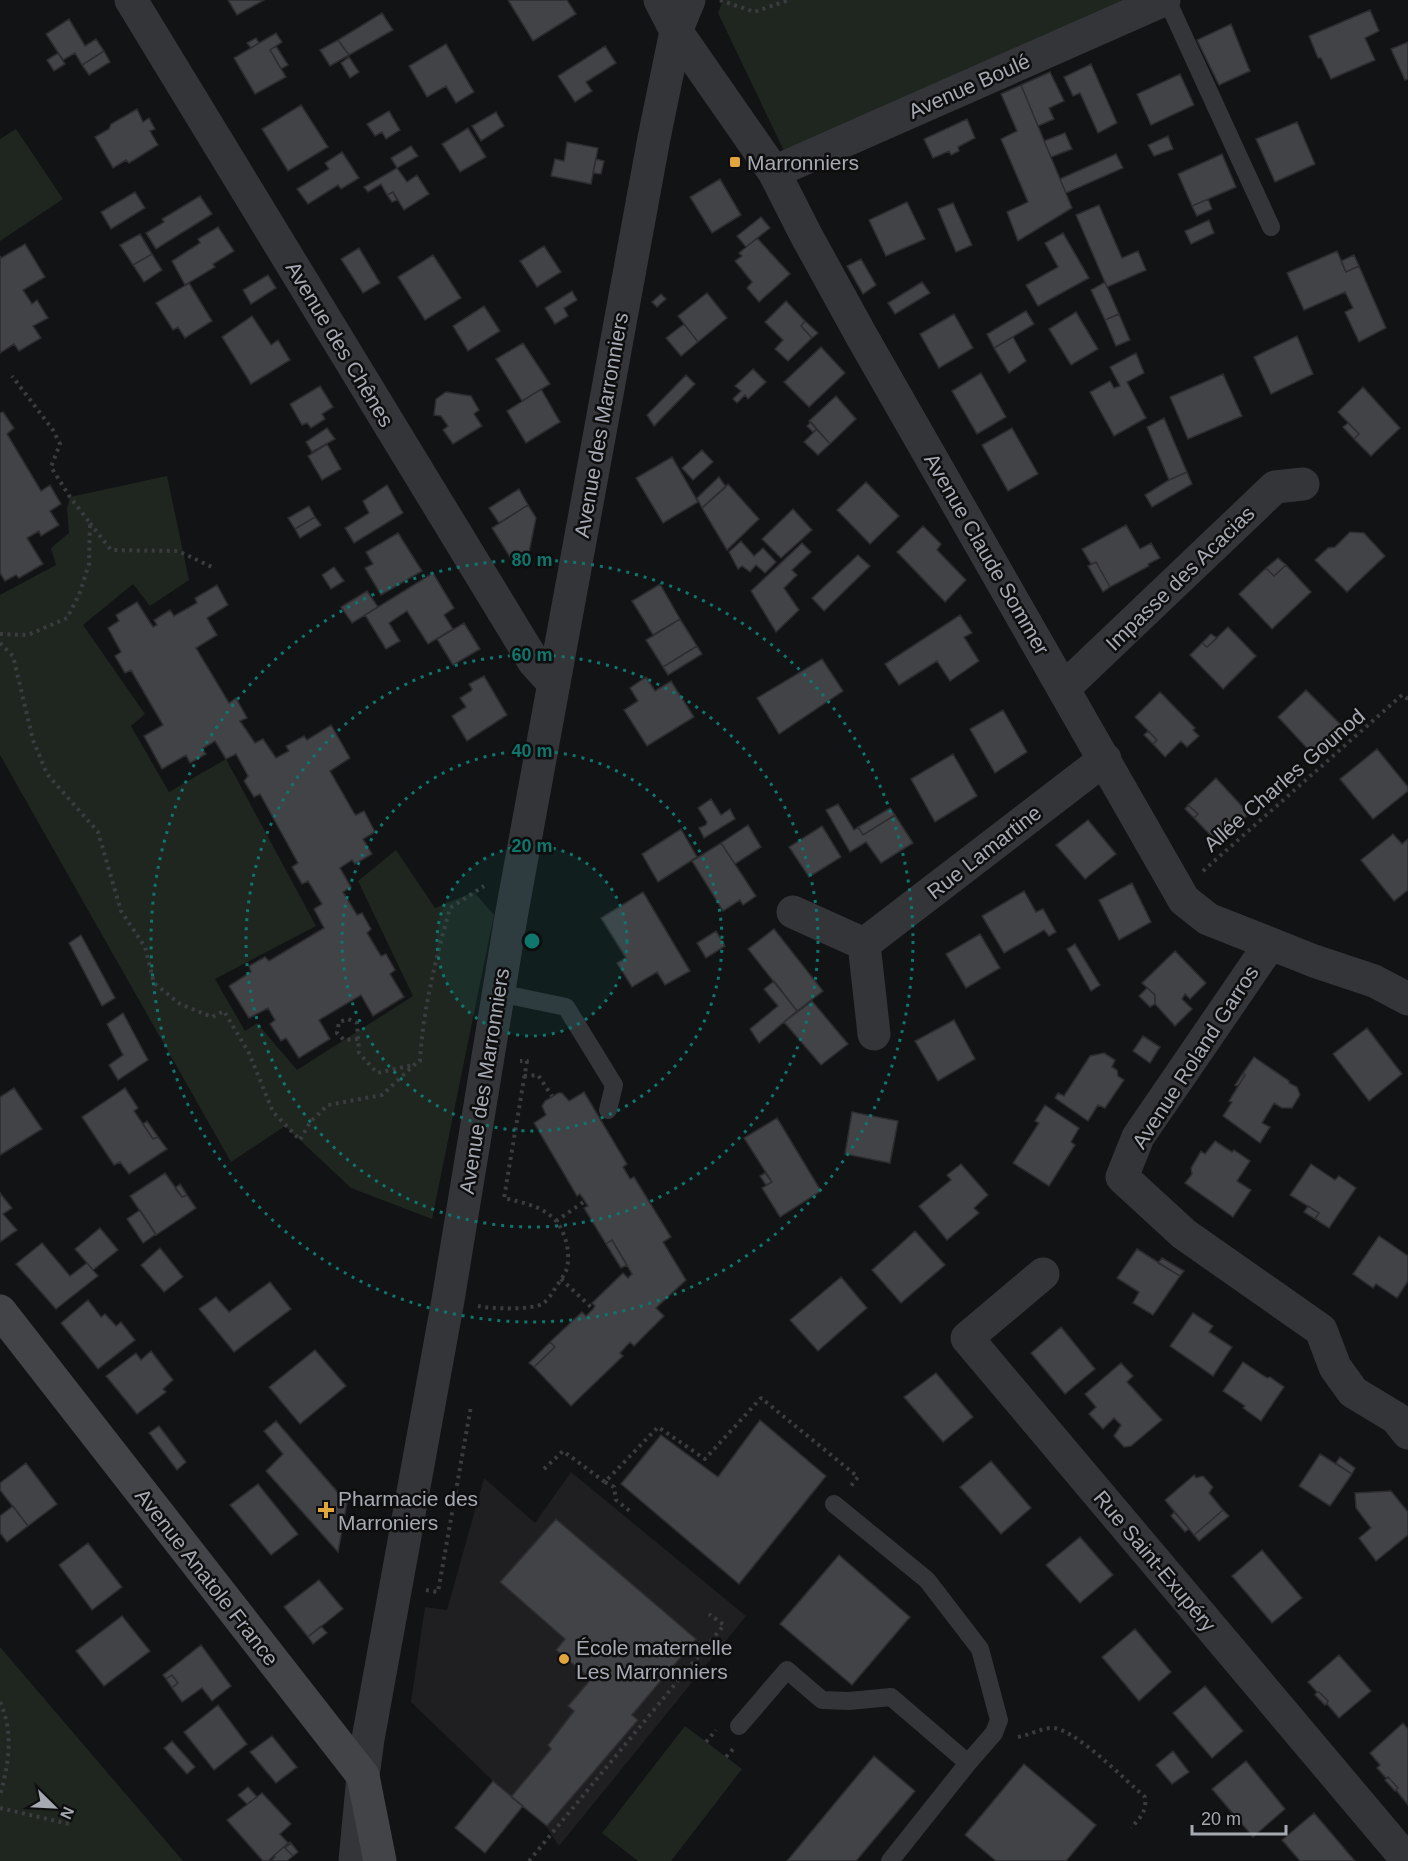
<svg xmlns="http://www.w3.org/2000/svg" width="1408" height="1861" font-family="Arial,sans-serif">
<rect width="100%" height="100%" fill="#121314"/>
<path fill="#1f1f21" d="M571,1472L746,1616L559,1846L546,1826L493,1781L411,1702L425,1607L447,1610L484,1478L535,1523Z"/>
<path fill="#1f2620" d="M723,0H1129L785,153L718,13Z
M16,129L63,199L0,241V139Z
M167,476L189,580L150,606L133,584L83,625L145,714L131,726L169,792L226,759L316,926L215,979L245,1031L257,1023L297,1070L413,996L358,881L396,850L435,908L474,892L494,915L432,1219L351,1188L285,1126L231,1162L0,755V595L56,565L51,548L69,533L67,508L70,497Z
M0,1647L183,1861H0Z
M685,1726L742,1769L671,1861H638L602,1833Z"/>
<path fill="#424347" stroke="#2d2d30" stroke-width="1.5" d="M228,0H264L237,15Z
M508,0H567L576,14L533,41Z
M1370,10L1379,31L1365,38L1375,60L1331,79L1321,58H1318L1309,36Z
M382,13L393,30L349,55L338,40Z
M69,19L85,46L96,39L104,51L82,65L75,53L63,60L46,34Z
M1231,24L1250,71L1219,85L1197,40Z
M276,33L282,42L270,50L286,77L255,94L234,58Z
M256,38L259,43L251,48L247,43Z
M338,40L349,55L330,66L320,50Z
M1408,42V79L1405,80L1391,49Z
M446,44L474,92L456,103L446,86L427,97L409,66Z
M276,46L288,65L281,69L270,50Z
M605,46L616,63L586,82L592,91L575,102L558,76Z
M104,51L110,62L89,75L82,65Z
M58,53L65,64L54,71L47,60Z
M349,57L359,72L350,78L341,63Z
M1091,64L1117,123L1098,133L1080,93L1073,96L1064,77Z
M1050,72L1064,101L1049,108L1054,119L1038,126L1021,85Z
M1180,74L1194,105L1151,125L1137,94Z
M1021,85L1072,208L1018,241L1007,212L1028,202L1001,139L1017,131L1001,94Z
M301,105L328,147L288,171L262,129Z
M137,109L143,122L149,118L155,129L150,131L158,145L129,163L126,160L113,168L95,137L109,129L111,124Z
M389,111L400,130L386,139L382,132L375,136L367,124Z
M496,112L504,126L481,141L472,126Z
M967,119L975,138L958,147L959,151L951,155L949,151L933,158L924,139Z
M1297,122L1315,164L1275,182L1256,139Z
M468,128L486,157L460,172L442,144Z
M1065,133L1072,149L1051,157L1044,141Z
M1168,136L1173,149L1154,156L1148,145Z
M567,142L598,148L591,184L551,176L555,159L564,161Z
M411,146L418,156L397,168L391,158Z
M342,152L359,178L341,189L338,185L308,204L297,189L329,169L325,163Z
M1116,154L1123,168L1066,193L1060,179Z
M1222,154L1236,187L1192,206L1178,174Z
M596,159L604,161L601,174L593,173Z
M397,168L407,182L417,175L429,194L404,210L393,192L387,195L381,184L368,192L364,187Z
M720,179L741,215L712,233L690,197Z
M135,192L145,208L111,229L101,212Z
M393,192L397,200L392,202L387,195Z
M200,196L212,214L156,249L146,233L164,222L162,219Z
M1208,199L1212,209L1197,216L1192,206Z
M907,202L925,239L886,256L869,220Z
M953,203L972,245L956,252L938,209Z
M1099,205L1122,258L1138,251L1146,270L1107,287L1076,215Z
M761,217L770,228L746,247L737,236Z
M1209,220L1214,233L1191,244L1185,231Z
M218,227L234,251L213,264L215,267L185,285L172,261L200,243L198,239Z
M1063,233L1089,278L1038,306L1026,285L1058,267L1045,243Z
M140,234L152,254L133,265L120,245Z
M757,238L790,274L759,302L747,288L752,282L735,261L742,256L739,253Z
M25,244L45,277L23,290L32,304L37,300L48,318L33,326L41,338L19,351L14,344L0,353V256L1,258Z
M544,246L561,272L537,287L520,261Z
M359,248L380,283L363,293L341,259Z
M1337,251L1346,272L1359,266L1386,328L1359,342L1345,312L1353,308L1345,292L1304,310L1287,273Z
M152,254L162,270L144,282L133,265Z
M433,255L461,298L425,320L398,277Z
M1354,255L1359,266L1346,272L1341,261Z
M861,259L876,285L863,294L847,266Z
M268,275L276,288L251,304L243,290Z
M922,282L930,293L895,314L888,303Z
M1105,282L1119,314L1105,320L1091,290Z
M189,283L212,321L185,338L178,327L173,330L156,303Z
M572,291L577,300L564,308L568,316L555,324L545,308Z
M707,293L727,318L698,342L678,316Z
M661,294L666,299L657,307L652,302Z
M786,301L805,321L801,326L812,338L788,361L775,349L783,340L765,322Z
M484,306L500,331L468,351L453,326Z
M1026,311L1034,324L994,348L987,334Z
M1076,312L1098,349L1071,365L1049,329Z
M954,314L973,348L939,368L920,334Z
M1119,314L1130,340L1116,346L1105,320Z
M252,316L271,345L278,340L290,360L251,384L222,337Z
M805,321L818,333L812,338L801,326Z
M684,324L698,342L681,356L666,338Z
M1297,336L1313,374L1271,394L1254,357Z
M1013,337L1026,361L1009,373L994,348Z
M523,343L550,384L522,401L496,359Z
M821,347L845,373L809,407L784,382Z
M1136,353L1144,373L1127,382L1146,418L1114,436L1090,392L1110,381L1114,388L1120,386L1110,367Z
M753,369L766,382L748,399L745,395L737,403L733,399L741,391L735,386Z
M981,373L1006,417L977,434L952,391Z
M1223,374L1242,416L1188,439L1170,397Z
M686,375L695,384L654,426L647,415Z
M320,386L333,407L322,414L325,419L311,428L307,423L302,425L290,404Z
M1363,387L1400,428L1371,456L1354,439L1359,434L1338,412Z
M541,389L560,422L526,443L507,411Z
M446,392L471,396L479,410L474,414L482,426L453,444L443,430L448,426L441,416L434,415L436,399Z
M836,396L856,419L830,444L809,421Z
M3,412L14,428L7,434L41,491L50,485L61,504L50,511L59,525L41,536L39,531L27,538L43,564L19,578L16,575L5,581L0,573V413Z
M1164,418L1187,472L1169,480L1147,427Z
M811,422L817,429L813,432L807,426Z
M1348,423L1359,434L1354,439L1343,427Z
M327,428L335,439L312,452L306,442Z
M1012,428L1038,474L1008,491L982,445Z
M817,429L830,444L818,455L804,442Z
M327,444L341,469L322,480L308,456Z
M702,450L713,462L693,480L682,468Z
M672,457L698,502L663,523L636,478Z
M1187,472L1192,484L1152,507L1145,495L1169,480Z
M719,477L726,487L702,508L697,498Z
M866,482L899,516L870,544L837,510Z
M728,484L759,519L727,550L702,508Z
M387,485L403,513L354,543L345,528L369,513L363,501Z
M519,489L528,505L499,523L489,508Z
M528,505L536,518L526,567L515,565L492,528Z
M309,506L315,517L295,529L288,518Z
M793,509L812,530L781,558L762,539Z
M315,517L321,525L300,538L295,529Z
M1126,525L1140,549L1151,543L1160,558L1148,564L1149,566L1110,587L1096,562L1091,564L1082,549Z
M923,526L941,544L937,550L966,580L945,602L897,552Z
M1350,532L1364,533L1385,556L1347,592L1315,560L1328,548L1335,547Z
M398,533L422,571L381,595L365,568L373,564L366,552Z
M741,541L754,556L763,548L776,562L765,573L756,565L750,572L742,566L738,569L729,552Z
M802,543L811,552L792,570L797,575L784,588L799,610L776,632L751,591Z
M858,555L870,566L824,611L812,598Z
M1278,558L1286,565L1274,576L1266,568Z
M1096,562L1110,587L1103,592L1088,566Z
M1286,565L1311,592L1272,629L1239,594L1266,568L1274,576Z
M334,567L344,581L331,589L322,575Z
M433,573L454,608L444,615L453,629L428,644L407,611L389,623L400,641L386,649L365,615Z
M660,584L680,619L653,635L632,601Z
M217,585L228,605L207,618L217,635L196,648L229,703L236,698L247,718L240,721L255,743L263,739L276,758L289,751L286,746L304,736L307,740L331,725L350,758L330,771L354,813L356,815L364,811L375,832L363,839L372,854L355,864L352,860L340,868L351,887L343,892L357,915L362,913L371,929L367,933L381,956L386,954L395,970L390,974L404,997L373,1016L361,995L319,1020L330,1039L299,1058L286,1038L281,1041L270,1024L275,1020L268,1008L249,1018L229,986L251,972L249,966L265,957L269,961L324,928L314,909L322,904L308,881L302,884L292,867L298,863L260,794L254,797L244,781L248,776L236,754L226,759L215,741L202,749L206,754L190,763L186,755L162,769L144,736L163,725L131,670L125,673L115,656L121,652L108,628L119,621L116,615L137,602L153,627L157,625L154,620L170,610L174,616L197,603L195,598Z
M367,591L378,607L352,623L341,607Z
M960,615L972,633L964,637L979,661L950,681L937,661L899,685L885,664Z
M680,619L697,646L663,667L646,640Z
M464,623L480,649L453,665L437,639Z
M1228,627L1256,656L1223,689L1190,655L1202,643L1207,647Z
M1211,634L1217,638L1207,647L1202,643Z
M697,646L702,654L668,675L663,667Z
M822,659L843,691L779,734L757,698Z
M484,676L507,715L467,741L452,716L466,707L460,698L471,691L472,689L469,684Z
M646,677L655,691L671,681L694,717L647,746L624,710L638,701L630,688Z
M1306,690L1347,731L1317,759L1278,717Z
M1160,692L1195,728L1193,730L1199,736L1187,747L1181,741L1165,757L1153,744L1157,740L1135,717Z
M1003,710L1027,752L995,773L970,729Z
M1148,731L1157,740L1153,744L1144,735Z
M1377,749L1408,787V791L1373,819L1340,779Z
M953,754L977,796L935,822L911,779Z
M1216,778L1249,814L1218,843L1194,818L1198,814L1188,805Z
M711,799L721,815L730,809L735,819L704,838L699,828L706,825L707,822L698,808Z
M838,804L854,830L858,827L863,835L895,815L913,843L881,863L866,842L850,852L826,810Z
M1188,805L1198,814L1194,818L1185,809Z
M890,808L895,815L863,835L858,827Z
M1088,820L1116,854L1085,879L1056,845Z
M748,825L761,847L735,864L721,843Z
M822,826L841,857L809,877L789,847Z
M681,829L697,857L658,882L642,854Z
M1393,834L1402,844L1408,839V890L1394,901L1361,860Z
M721,843L756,896L743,905L740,900L723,911L692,861Z
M1132,883L1151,922L1119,940L1099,900Z
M1024,891L1036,912L1043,909L1056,932L1049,936L1044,930L1004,953L982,916Z
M643,892L690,971L665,985L657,972L632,987L617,963L626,958L601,918Z
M774,929L823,991L797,1011L748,949Z
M716,931L725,946L706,958L697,943Z
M980,934L1000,968L966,988L946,954Z
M81,935L115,998L102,1006L69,943Z
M1075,944L1100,985L1091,991L1067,949Z
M1175,951L1206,983L1190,999L1185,994L1182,999L1192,1009L1175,1026L1155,1004V995L1142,983Z
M774,981L797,1011L759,1043L750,1029L778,1006L764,989Z
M1147,988L1155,995V1004L1150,1007L1139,996Z
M812,1001L848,1044L821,1065L784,1022Z
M123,1013L148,1060L118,1080L109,1065L123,1055L107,1024Z
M954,1020L975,1059L938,1081L915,1041Z
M1367,1028L1402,1074L1369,1101L1333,1054Z
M1143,1036L1160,1047L1150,1063L1133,1051Z
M1104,1053L1115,1060L1112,1067L1117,1070L1118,1076L1124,1080L1105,1108L1098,1105L1088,1121L1055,1098L1058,1093L1064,1096L1090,1056Z
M1254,1057L1289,1081V1083L1297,1087L1300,1095L1292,1108H1282L1274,1103L1262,1123L1270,1127L1260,1143L1223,1116L1232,1102L1229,1101L1245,1075L1243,1073Z
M1243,1073L1245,1075L1238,1086L1235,1085Z
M14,1088L42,1129L0,1155V1097Z
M125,1088L138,1108L134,1111L153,1139L158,1137L167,1149L129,1174L120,1162L114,1165L82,1117Z
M584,1092L627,1164L623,1167L630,1179L634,1177L671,1237L663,1242L686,1280L657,1307L656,1308L664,1316L634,1346L630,1342L620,1353L623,1356L571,1406L534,1367L555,1347L550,1342L582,1312L586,1316L593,1309L595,1306L592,1303L623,1273L628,1278L632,1274L612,1240L606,1244L584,1208L588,1206L580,1194L577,1196L534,1123L546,1115L542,1106L545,1101L558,1093H562L569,1101Z
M1045,1105L1079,1128L1071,1142L1075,1145L1049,1186L1013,1163L1039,1123L1035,1121Z
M852,1112L898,1121L890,1163L845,1154Z
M777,1118L821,1191L780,1217L762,1188L772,1182L744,1138Z
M147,1121L158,1137L153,1139L143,1124Z
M1215,1141L1232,1152L1234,1150L1250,1161L1237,1181L1251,1190L1233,1217L1185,1183L1192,1174L1191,1168L1201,1151L1205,1154Z
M961,1164L988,1195L974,1208L979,1213L947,1240L919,1206L951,1180L947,1175Z
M1311,1164L1335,1180L1339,1176L1356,1188L1329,1228L1315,1219L1319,1213L1290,1195Z
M165,1173L182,1197L187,1195L196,1208L156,1235L130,1196Z
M765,1173L772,1182L766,1185L760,1176Z
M180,1184L187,1195L182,1197L175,1188Z
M0,1193L12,1208L3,1214L17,1230L0,1242Z
M1308,1206L1319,1213L1315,1219L1304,1212Z
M140,1210L156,1234L143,1243L127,1219Z
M100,1228L118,1250L93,1270L75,1249Z
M915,1231L945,1265L901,1303L872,1270Z
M1379,1236L1408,1256V1281L1397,1298L1376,1284L1373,1288L1353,1274Z
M612,1240L627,1265L621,1268L606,1244Z
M42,1243L70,1276L87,1263L98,1276L56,1309L16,1264Z
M160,1248L183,1277L164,1292L141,1265Z
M1137,1249L1180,1276L1153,1315L1133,1303L1139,1292L1117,1278Z
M1162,1258L1184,1271L1180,1276L1158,1263Z
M841,1277L867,1308L818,1351L790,1320Z
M270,1282L291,1309L234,1352L199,1309L216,1297L229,1312Z
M88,1300L101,1317L105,1314L116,1326L121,1322L135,1340L98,1369L61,1323Z
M1193,1313L1213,1326L1209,1332L1232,1347L1213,1376L1170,1346Z
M1061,1327L1095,1369L1065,1394L1031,1353Z
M550,1342L555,1347L534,1367L529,1363Z
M315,1350L346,1386L300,1424L269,1387Z
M151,1351L173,1380L163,1389L166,1392L137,1414L106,1376L136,1353L141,1360Z
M1243,1362L1267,1378L1270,1377L1284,1387L1261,1421L1243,1408L1245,1406L1223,1391Z
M1121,1363L1133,1376L1127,1382L1162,1420L1131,1446L1124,1447L1114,1436L1121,1425L1114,1418L1103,1429L1089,1414L1096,1407L1085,1394Z
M936,1373L973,1417L943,1442L904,1397Z
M760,1420L826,1476L739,1584L621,1484L661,1435L718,1477Z
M276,1421L347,1503L338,1552L266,1471L283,1454L264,1431Z
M159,1426L186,1462L177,1470L149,1433Z
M1320,1454L1352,1474L1330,1506L1299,1486Z
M1340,1457L1355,1468L1352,1474L1336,1463Z
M991,1461L1031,1508L1001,1534L960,1487Z
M26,1463L57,1504L28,1526L0,1490V1483Z
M1194,1475L1196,1478L1203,1476L1213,1487L1209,1493L1223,1510L1194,1535L1165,1500Z
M258,1484L298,1534L271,1555L230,1505Z
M1391,1491L1408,1512V1535L1376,1561L1359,1538L1371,1528L1356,1508L1355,1493Z
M13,1506L28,1526L7,1542L0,1533V1516Z
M1223,1510L1229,1516L1199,1541L1194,1535Z
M1174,1512L1189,1529L1185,1532L1171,1516Z
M556,1519L696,1639L632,1715L638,1720L547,1826L511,1797L551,1749L548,1745L574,1711L568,1706L591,1679L556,1650L565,1639L500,1582Z
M1080,1537L1113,1575L1080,1603L1046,1565Z
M88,1543L122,1587L92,1610L59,1565Z
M1262,1550L1302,1598L1272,1623L1232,1576Z
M839,1555L910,1617L852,1685L780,1624Z
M319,1580L343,1609L308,1637L284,1607Z
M122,1616L150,1651L104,1686L76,1651Z
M321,1626L327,1633L313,1644L308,1637Z
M1135,1629L1171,1672L1139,1701L1102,1657Z
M201,1645L231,1686L212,1701L202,1688L182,1702L172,1688L178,1683L172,1675L166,1679L163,1675Z
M1339,1655L1371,1691L1339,1718L1327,1704L1328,1701L1319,1692H1317L1308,1682Z
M172,1675L178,1683L172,1688L166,1679Z
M1205,1686L1243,1731L1212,1758L1173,1713Z
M1317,1692H1319L1328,1701L1327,1704L1325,1705L1315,1695Z
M218,1705L247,1744L214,1770L184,1732Z
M1403,1723L1408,1729V1805L1396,1790L1398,1788L1388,1777L1386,1778L1377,1768L1380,1765L1370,1753Z
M272,1736L297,1767L276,1783L250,1752Z
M172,1741L195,1767L187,1774L164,1748Z
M1173,1751L1189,1772L1172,1784L1156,1765Z
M874,1756L915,1791L856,1861H787Z
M1246,1761L1285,1809L1253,1837L1212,1789Z
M1024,1764L1096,1825L1066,1861H996L965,1835Z
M1388,1777L1398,1788L1395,1791L1385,1780Z
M493,1781L523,1806L485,1853L455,1828Z
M248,1787L257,1797L247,1804L238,1795Z
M262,1793L291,1824L280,1834L288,1843L268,1861H263L227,1820Z
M1314,1813L1355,1861H1300L1282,1840Z
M290,1842L291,1843L285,1848L293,1856L287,1861H271L275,1857L273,1856Z
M291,1843L298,1852L293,1856L285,1848Z"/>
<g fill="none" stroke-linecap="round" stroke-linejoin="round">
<path stroke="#3a3c3f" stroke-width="4" stroke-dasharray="3 4.5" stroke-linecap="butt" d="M720,0L754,12L789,0
M90,523L111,550L178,551L212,567
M0,634L28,635L67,618L79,595L89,564L90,523L70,497L51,467L60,444L53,430L12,376
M0,643L13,656L33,740L47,774L98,832L121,911L145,947L154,983L180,1004L212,1017L224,1011L249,1053L273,1112L300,1140L310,1122L328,1105L382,1095L414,1065L420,1061C423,1009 436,958 450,908L484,886
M1203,871L1402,695L1408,699
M358,1039L344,1040L337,1033L339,1022L348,1019L357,1023L359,1053L377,1073L413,1065
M524,1076L538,1075L552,1096
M556,1221L585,1201
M561,1279L593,1309
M478,1306C491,1309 531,1310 542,1304C547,1301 551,1295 554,1290C558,1284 563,1277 566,1271C572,1254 565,1227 551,1216C538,1205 520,1202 504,1198L527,1061H520
M544,1469L563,1451L605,1482L658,1427L705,1459L761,1398L858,1477L850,1487
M605,1482L614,1487L616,1500L631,1512
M426,1590L438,1592L471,1406
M0,1702C14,1733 9,1763 0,1795
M1018,1737C1029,1735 1040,1729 1050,1728C1072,1725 1127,1782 1145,1797C1147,1811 1140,1818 1131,1828
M706,1742L716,1730
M726,1757L733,1749
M0,1808L69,1824
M529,1861L724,1625L709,1614"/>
<path stroke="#343539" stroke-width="18" d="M1167,0L1271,227
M499,993L566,1007L614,1085L608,1110
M834,1504L927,1580L980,1649L999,1720L994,1733L968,1763L890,1861
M739,1726L787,1670L822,1700L849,1701L891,1697L968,1763"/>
<path stroke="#343539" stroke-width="33" d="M131,0L534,662L554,684
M660,0L676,31L774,172L806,235L861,335L1184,900L1208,919L1314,961L1374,981L1408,999
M774,172L1164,0
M1064,688L1275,487L1303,484
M793,912L864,944
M1270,944L1138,1137L1122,1177L1184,1234L1321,1330L1335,1367L1353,1392L1396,1418L1408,1433
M874,1034L864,944L1105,759
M1043,1274L967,1338L1408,1861
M355,1861L363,1776L368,1739L448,1300L511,917L654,138L676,31L689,0"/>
<path stroke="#424448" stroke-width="33" d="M0,1311L363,1776L380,1861"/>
</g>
<circle cx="532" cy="941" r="95" fill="#0f766e" fill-opacity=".12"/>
<g fill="none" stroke="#0f766e" stroke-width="3" stroke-dasharray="3 6">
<circle cx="532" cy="941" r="95"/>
<circle cx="532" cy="941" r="190"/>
<circle cx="532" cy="941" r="286"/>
<circle cx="532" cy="941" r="381"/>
</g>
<g fill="#e1a53e" stroke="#0e0e0f" stroke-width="2">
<rect x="729" y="156" width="12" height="12" rx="3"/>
<path d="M323 1501h6v6h6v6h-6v6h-6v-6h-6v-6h6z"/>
<circle cx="564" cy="1659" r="6"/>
</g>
<g text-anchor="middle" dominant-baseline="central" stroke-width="5" stroke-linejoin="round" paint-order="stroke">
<g font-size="21" fill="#a5aab3" stroke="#0e0e0f">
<text transform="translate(969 86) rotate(-24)">Avenue Boulé</text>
<text transform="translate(340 344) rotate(59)">Avenue des Chênes</text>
<text transform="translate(601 425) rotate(-80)">Avenue des Marronniers</text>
<text transform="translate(987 554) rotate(60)">Avenue Claude Sommer</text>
<text transform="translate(1180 578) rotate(-44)">Impasse des Acacias</text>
<text transform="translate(1284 780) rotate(-41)">Allée Charles Gounod</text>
<text transform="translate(984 852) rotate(-38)">Rue Lamartine</text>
<text transform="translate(1195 1057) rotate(-57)">Avenue Roland Garros</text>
<text transform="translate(484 1081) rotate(-81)">Avenue des Marronniers</text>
<text transform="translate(1155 1561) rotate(50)">Rue Saint-Exupéry</text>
<text transform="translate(207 1577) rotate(52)">Avenue Anatole France</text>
</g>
<g font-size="21" fill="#a5aab3" stroke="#0e0e0f" text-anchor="start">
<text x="747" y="162">Marronniers</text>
<text x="338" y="1498">Pharmacie des<tspan x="338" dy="24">Marroniers</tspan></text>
<text x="576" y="1647">École maternelle<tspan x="576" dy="24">Les Marronniers</tspan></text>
</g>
</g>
<circle cx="532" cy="941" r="9" fill="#0f766e" stroke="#0e0e0f" stroke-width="3"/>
<g font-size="18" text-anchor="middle" font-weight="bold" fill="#0f766e" stroke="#0e0e0f" stroke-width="5" stroke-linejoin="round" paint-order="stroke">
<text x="532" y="566">80 m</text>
<text x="532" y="661">60 m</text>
<text x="532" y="757">40 m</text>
<text x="532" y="852">20 m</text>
</g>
<g transform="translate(54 1807) rotate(114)" stroke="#0e0e0f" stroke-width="4.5" paint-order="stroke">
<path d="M0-4.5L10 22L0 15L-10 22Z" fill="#a5aab3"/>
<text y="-9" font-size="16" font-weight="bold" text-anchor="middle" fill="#a5aab3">N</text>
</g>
<path d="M1192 1825v9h94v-9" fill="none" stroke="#a5aab3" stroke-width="3"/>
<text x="1201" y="1825" font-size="18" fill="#a5aab3" stroke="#0e0e0f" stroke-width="4.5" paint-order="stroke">20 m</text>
</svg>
